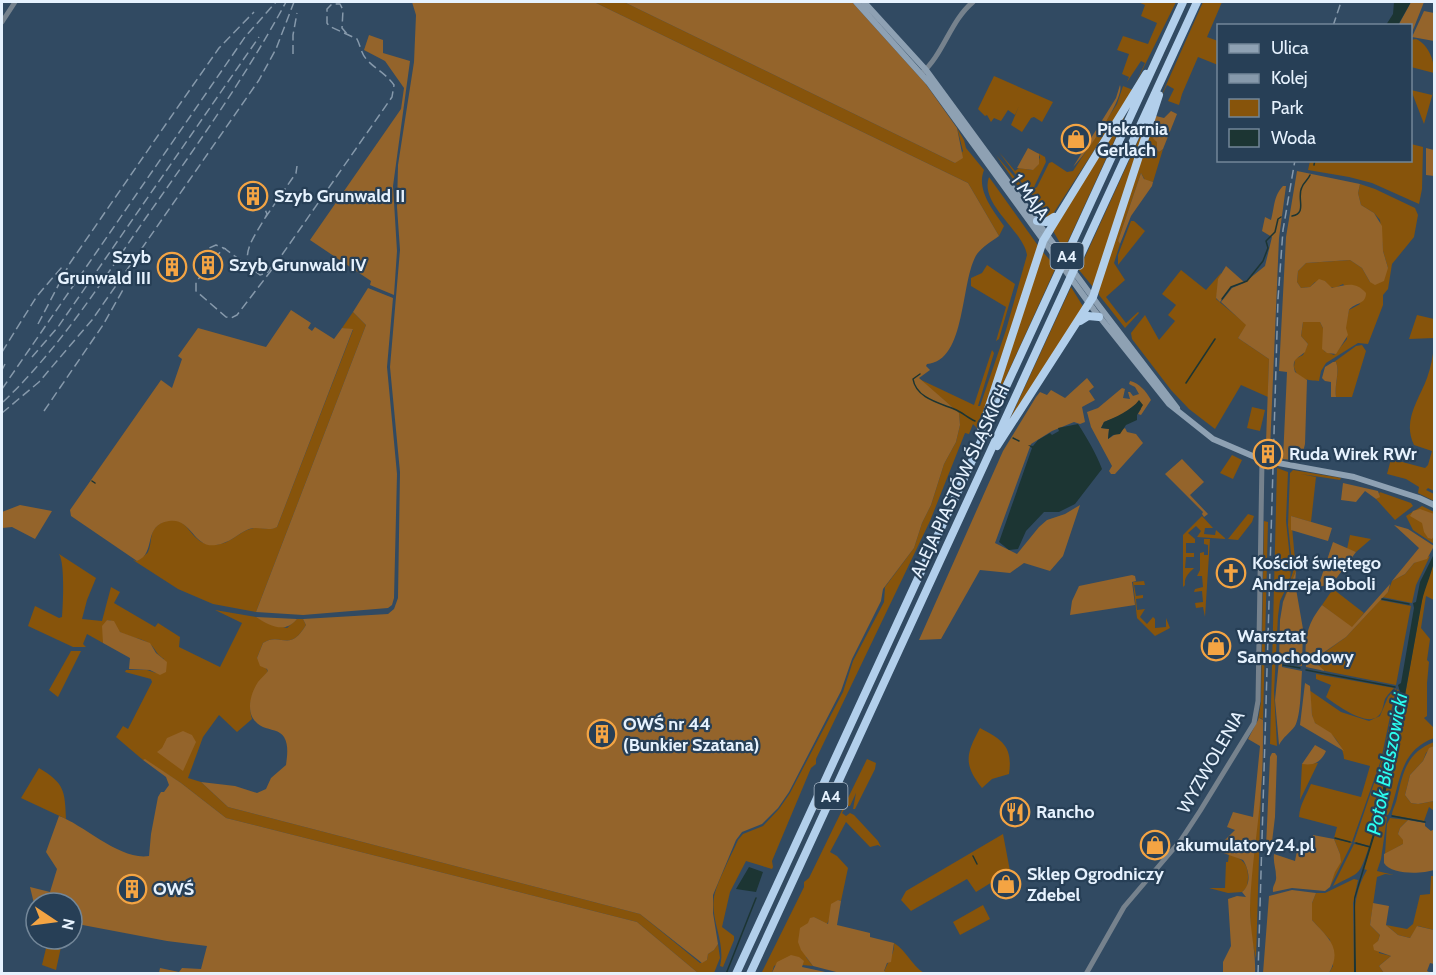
<svg xmlns="http://www.w3.org/2000/svg" width="1436" height="975" font-family="Cabin,sans-serif">
<rect width="100%" height="100%" fill="#314a62"/>
<path fill="#87540b" d="M594,2H624L955,163L963,151L957,128L964,140L966,148L984,170C976,190 993,210 1004,226L999,236L968,183Z
M1138,2H1176L1134,87L1145,63L1141,61L1127,82L1129,77L1122,74L1129,54L1117,50L1123,36L1148,44L1157,23L1141,16L1145,5Z
M1203,2H1222L1207,37L1218,41V65L1198,57L1182,94L1179,105L1168,101L1174,89L1167,85L1159,101Z
M1416,39C1428,44 1435,61 1434,73L1411,67V40Z
M994,76L1053,102L1042,122L1034,117L1031,118L1022,132L1011,125L1019,106L1015,115L1008,110L1001,121L994,118L991,122L987,115L985,116L978,109Z
M1123,86L1133,90L1053,214L1047,218L1039,216L996,155L1035,201L1036,200L1029,192L1037,187L1049,163L1052,162L1067,172L1073,171L1117,104Z
M1434,89L1424,124L1411,90L1432,95Z
M1125,114L1122,124L1064,250L1052,229Z
M1143,130L1144,131L1093,287L1079,270Z
M1150,132L1157,142V150L1159,152L1163,149L1153,182L1145,180L1141,173L1118,241L1120,244L1114,263L1125,280L1106,297L1126,323L1138,312L1139,313L1125,328L1099,295L1098,290Z
M1411,144L1423,147L1422,189L1419,204L1372,183L1349,177L1308,170L1310,161L1410,160Z
M999,152L1015,171L1019,168L1032,170L1037,166L1040,157L1038,153L1045,157L1046,162L1034,187L1030,188L1024,186Z
M989,177L1039,247L978,429L973,424L969,434L965,433L930,521L816,759V764L811,768L772,861L773,867L772,869L746,861L730,892L722,927L734,936V940L723,967L720,966C726,943 710,920 714,897C717,882 731,856 738,840L743,834L763,826L779,809L790,793L843,692L853,661L884,602L885,587L914,548L922,523L931,505L944,464L956,442L960,425L959,413L919,379L974,405L992,350L994,353L978,406H980L1006,330L1027,255C1023,230 979,204 989,177Z
M1360,184L1375,189L1415,208L1418,215L1414,237L1392,264L1388,289L1383,295V305L1368,344L1358,343L1326,363L1321,371L1319,381C1308,380 1297,380 1294,367L1295,359L1303,355L1308,344L1301,336L1303,322H1320L1323,328L1324,351L1334,355L1347,339L1345,328L1349,310L1360,304L1343,284L1335,288L1329,287L1325,281L1315,282L1310,287L1301,288L1297,282L1298,271L1306,263L1350,260L1362,268L1370,282L1388,268L1383,251L1380,220L1374,213L1361,205L1358,193Z
M1131,221H1134L1145,231L1118,265V255Z
M1042,251L1056,267L996,399L994,398Z
M987,265L1015,284L999,339L996,341L1006,307L971,286V278L982,273Z
M1181,270L1206,290L1221,273L1216,299L1247,325L1238,338L1269,359L1268,397L1241,385L1215,429L1189,409L1171,390L1132,339L1131,333L1145,315L1159,340L1175,321L1168,315L1176,305L1162,294Z
M1071,287L1084,308L1011,420L1010,419Z
M353,312L366,325L256,612L213,604L178,589L133,560L137,561C140,558 146,555 148,552C153,542 148,530 161,523C187,510 188,540 207,544C231,548 236,531 254,528C262,527 268,531 277,527L353,330L342,328Z
M1417,315L1434,319V338L1409,339Z
M1362,345L1366,351L1352,397H1336C1334,385 1340,373 1336,362H1334L1356,346Z
M1434,345V491L1428,488L1426,490L1434,494V501L1418,493L1419,487L1406,479L1387,474L1391,459L1425,468L1428,465L1432,451L1414,445C1402,420 1419,400 1427,378C1431,367 1433,356 1434,345Z
M1252,407L1265,410L1260,431L1247,428Z
M1232,455L1242,460L1233,479L1220,473Z
M1277,468L1288,472L1286,521L1291,568L1290,580L1280,601L1278,616L1274,692L1277,746L1270,744Z
M1293,470L1341,478L1340,480L1301,474L1316,477L1311,522L1291,516L1296,571L1282,605L1293,572L1288,525L1290,473Z
M1377,491L1411,503L1413,506L1395,520L1376,499L1380,492Z
M1422,506L1434,512V544L1413,530L1406,516Z
M1248,514L1254,516L1252,522L1238,540L1228,539Z
M1202,516L1213,528H1205L1204,534L1215,535L1216,530L1226,539L1197,537L1201,531L1196,526L1188,533L1195,539V543H1186V553H1194V557H1186L1185,568H1194C1189,573 1184,577 1185,585L1183,587V535Z
M1264,521L1268,522L1263,720L1261,718L1258,720L1261,702Z
M1350,535L1371,539L1356,552L1347,549Z
M1204,539H1210L1205,617L1203,607L1196,608L1195,603L1203,602L1202,591L1194,592L1195,589L1203,587L1202,576H1197L1200,570V553L1204,552V555H1208V545L1204,544Z
M59,554L96,578L87,600L82,619L102,621L111,587L120,592L114,603L155,627L158,623L180,637L179,647L220,667L242,623L215,610L256,617L267,623L287,628L297,619H303L306,625C289,654 281,631 263,643L257,658L268,671C257,687 246,698 252,719L237,732L219,715L203,737L188,778L201,782L228,807L640,914L700,963L707,960L708,954L714,950L718,944L720,958L714,973H698L637,922L226,818L181,783L145,760H143L116,737L123,726L128,729L152,682L151,679L125,672L126,670H147L156,673L164,659C157,655 156,650 151,645C146,639 128,637 120,632C113,627 117,621 107,620L103,643L87,634L83,644L86,647H73L28,626L35,606L59,618L62,617C63,604 65,563 59,554Z
M1430,556L1416,585L1412,603L1382,597L1388,592L1392,581L1405,574L1414,563Z
M1434,563V600L1426,596L1421,628L1430,639L1427,660L1429,662L1427,683V716L1424,718L1434,728V738C1400,751 1401,779 1391,809L1388,815L1380,814L1398,734L1424,588Z
M1144,581L1145,585H1134L1136,596L1143,595V598L1136,599L1137,610L1145,609L1140,617L1147,624L1153,617L1155,619V628L1166,627V618L1170,628L1155,636L1137,618L1133,582Z
M1333,589L1364,613L1352,628L1322,605Z
M1380,600L1411,606L1396,685L1325,671L1318,666L1317,662L1321,655L1346,637Z
M71,651H81L58,697L49,690Z
M1316,674L1394,688C1391,692 1387,695 1385,699C1383,705 1383,713 1377,717C1365,726 1335,704 1326,697L1331,685L1316,679Z
M1396,688L1381,760L1352,842L1334,838L1337,827L1299,817C1300,804 1306,796 1311,784L1361,797L1370,766L1344,759C1344,749 1336,737 1327,731C1324,729 1318,726 1315,723C1311,719 1311,698 1309,690L1341,712L1369,721L1380,716L1388,697Z
M1397,689L1400,692C1390,743 1385,795 1370,846L1354,842L1383,757Z
M980,728C1003,740 1013,747 1009,774L992,779L982,788C963,764 966,754 980,728Z
M1434,742V746L1432,747L1426,753L1423,761L1410,775L1405,795L1411,803L1418,804L1434,801V811L1429,807L1424,821L1392,815C1392,810 1396,804 1397,798C1403,772 1407,752 1434,742Z
M867,759L876,763L875,769L855,809H853L856,793L850,806H846L842,813L846,816L850,813L854,815L878,841L881,847L878,845L870,847L846,822L830,852L837,856L848,868L841,901L838,900L827,924L814,917L806,957L813,966L802,965L803,961L794,956L774,966L772,973L761,974L804,887V882L809,878Z
M1318,763L1300,800L1302,764Z
M39,768C64,783 65,790 66,819L21,798Z
M1261,789L1256,959C1254,950 1252,941 1251,932C1247,884 1256,836 1261,789Z
M1380,815L1387,817L1381,859L1377,871L1394,875L1385,874L1377,877L1370,925L1380,935L1378,941L1379,953L1391,956L1379,966L1384,973L1356,974C1355,939 1348,901 1367,870L1364,869Z
M1390,818L1408,820L1400,828L1398,834L1404,840L1403,844L1385,854L1387,824Z
M1003,834L1010,871L976,892L967,879L911,911L901,900L906,891Z
M1334,839L1352,843L1330,887L1340,854Z
M1354,844L1369,847C1358,878 1361,871 1333,886Z
M1229,854C1247,860 1250,868 1247,887L1242,892L1228,893L1209,888H1225L1226,862H1228Z
M1431,876H1434V930L1418,926L1410,938L1398,935L1386,925L1407,929L1413,924L1420,895L1430,894Z
M1354,879L1358,880L1353,903L1354,973H1329L1333,966L1330,940L1312,920V903L1316,893H1325Z
M983,905L990,919L960,935L953,922Z
M894,943C907,951 911,965 924,973H886L884,972C888,961 895,954 894,943Z
M47,944L61,947L56,970L42,965Z"/>
<path fill="#94642b" d="M412,2H594L968,183L999,236C992,241 982,247 977,254C960,280 967,361 927,364L926,366L930,370L919,378L959,413L960,425L956,442L944,464L931,505L922,523L914,548L883,589L881,601L852,659L841,691L789,792L778,808L762,824L742,832L736,840L713,895V913L718,944L714,950L708,954L707,960L702,963L640,914L228,807L201,782L235,786L257,793L266,789L271,778L286,765C287,757 289,745 284,737C280,730 270,730 263,727C244,718 249,696 258,682C261,678 265,675 268,671L267,669L260,666L257,658L263,643C281,631 289,654 306,625L303,619L388,614L394,609L398,598L400,472L390,367L400,250L397,207L398,165L414,62L416,15Z
M624,2H852L925,83L957,128L963,158L955,163Z
M1411,2H1424L1411,35L1410,26H1398Z
M1424,11L1434,13V41L1412,37Z
M369,35L383,40V53L410,61L393,186L397,251L394,295L370,285L371,281L310,240L401,109L404,88L385,61L364,50Z
M1120,85C1125,99 1084,157 1073,167L1116,98Z
M1171,111L1177,114L1163,149L1159,152L1157,150V142C1147,135 1152,126 1156,116L1164,118Z
M1028,148L1039,154V164L1033,170L1017,168Z
M1426,148L1434,150V176L1426,175Z
M1297,171L1360,184L1358,193L1361,205L1374,213L1382,226L1383,251L1388,268L1384,281L1375,285L1370,282L1362,268L1350,260L1306,263L1298,271L1297,282L1301,288L1310,287L1319,279L1325,281L1332,288C1347,285 1355,281 1366,293C1366,305 1355,302 1349,310L1346,328L1348,335L1336,354L1327,353L1322,349L1323,328L1320,322H1303L1301,336L1308,344L1305,352C1297,359 1291,359 1295,372L1307,380L1305,444L1303,452L1293,450L1291,460L1283,459L1287,372L1279,371L1286,237Z
M1141,173L1144,179L1153,182L1152,186L1131,216L1120,244L1118,241Z
M1283,186H1286L1279,238L1270,449L1266,442L1269,359L1238,338L1246,325L1221,302L1232,288L1244,283L1265,266L1272,237L1262,231L1265,217L1271,220C1275,206 1273,197 1283,186Z
M1226,266L1244,282L1231,287L1220,302L1216,298L1218,279Z
M368,288L393,298L387,367L397,474L394,598L392,605L388,608L303,615L256,612L366,325L353,312Z
M291,310L311,323L308,328L312,331L315,327L334,339L342,328L353,329L277,527C268,532 259,526 249,529C237,534 230,543 216,545C194,549 191,517 169,521C142,525 157,553 137,561L71,516L70,510L161,380L172,388L182,359L178,356L198,328L266,347Z
M1333,362H1336C1340,373 1334,385 1336,397H1331V382L1325,381L1322,378L1325,367Z
M1087,378L1094,387L1089,391L1095,400L1082,407L1085,422L1080,424L1074,422L1052,431L1031,444L995,543L1017,554L1039,527L1047,520L1065,514L1080,505L1063,556L1050,571L1024,563L1010,573L980,570L941,639L919,640L1003,451L1036,397L1040,392L1047,395L1051,390L1065,398Z
M1130,381C1139,383 1146,391 1151,400L1141,415L1138,414L1141,409L1135,405L1122,415L1104,422L1101,428L1109,429L1108,439L1125,428L1127,432L1136,434L1143,443L1115,474H1111L1109,471L1112,466L1091,427L1087,412L1098,408L1122,388L1125,389L1123,398L1130,399L1128,392H1130L1133,396L1139,394L1135,387L1129,384Z
M1182,459L1204,482L1190,495L1208,514L1204,517L1202,514L1203,512L1165,474Z
M1343,483L1378,491L1380,497L1376,499L1365,491L1356,502L1341,500Z
M20,505L52,511L35,539L12,527L2,528V512Z
M1420,509L1434,514V536L1432,539L1428,538L1424,532L1422,523L1410,516L1413,511Z
M1291,516L1332,528L1328,541L1291,530Z
M1394,525L1408,529L1434,546L1427,559L1414,563L1405,574L1392,581L1419,548Z
M1333,542L1356,552L1332,584L1318,587Z
M1296,571L1295,583L1303,629L1302,666L1282,662V667L1302,671C1301,684 1301,716 1295,726C1290,733 1283,737 1279,745L1275,700L1279,661L1280,620L1283,602Z
M1132,575L1135,576L1136,581L1132,582L1135,605L1070,615L1072,601L1079,586Z
M1390,584L1388,592L1346,637L1323,653L1317,664L1325,671L1306,667C1305,640 1305,627 1322,605L1352,627Z
M256,617L297,619C285,634 270,626 256,617Z
M107,620L114,621L120,632L150,643L156,653L167,662L166,672L160,675L150,670L129,669L130,658L103,643L102,626Z
M1305,683L1310,686L1312,715L1315,723L1331,733L1344,751L1300,725Z
M1259,718L1263,720C1263,743 1263,767 1261,790C1258,830 1251,869 1250,909C1250,931 1256,952 1255,973H1223V962L1231,946L1228,899L1237,896L1246,897L1242,892C1252,884 1249,869 1243,860L1215,850L1235,830L1227,827L1233,812L1253,817L1260,746L1248,739Z
M183,731L192,735L196,742L183,771L157,752L162,748L167,738Z
M1315,745L1326,751C1321,762 1314,766 1302,764Z
M1434,746V801L1418,804L1411,803L1405,795L1410,775L1423,761L1429,748Z
M1272,753H1275L1277,756L1275,817L1271,850L1266,847L1270,757Z
M145,759L181,783L226,818L637,922L698,973H159L160,968L179,972L182,968L201,969L207,946L167,941L72,923V903H36V912L30,887L50,892L57,869L46,852L59,816C84,825 121,861 149,856L151,834L158,797L161,792H164L169,785L166,777L143,760Z
M1408,820L1425,823V826L1431,831L1434,829V870C1422,874 1391,875 1384,863V854L1403,844V840L1398,834L1400,828Z
M1313,835L1334,839L1340,854L1341,862L1335,872L1330,887L1325,891L1292,888L1273,892C1272,885 1277,883 1276,876C1276,868 1273,863 1274,854L1295,861L1298,846L1312,848Z
M1292,890L1316,893L1312,903V920C1328,938 1343,948 1329,973H1263L1269,896Z
M838,900L841,901L837,925L870,933V937L894,943L891,962L887,963L884,971L887,973H840L813,966L801,950L798,942L800,928L808,923L810,918L814,917L828,924L831,904Z
M1373,903L1389,906L1386,925L1398,935L1410,938L1417,926L1434,930V964L1430,963L1427,971L1431,973H1384L1379,966L1391,956L1374,950L1373,945L1378,941L1380,935L1370,925Z
M791,955L799,957L804,961L802,967L830,973H772L777,962Z"/>
<path fill="#1c3533" d="M1394,2H1411L1398,25H1386L1393,14Z
M1139,400L1143,405L1137,415V420L1126,425L1120,434L1113,435L1108,439L1109,429L1101,428L1104,422C1114,418 1132,410 1139,400Z
M1078,424C1087,438 1096,453 1102,469L1075,504L1059,512H1044L1026,531L1018,549L1009,550L999,542L1032,448L1028,445L1033,446L1038,440L1050,433L1052,435L1059,431L1058,428Z
M1434,554C1436,565 1425,586 1422,601L1398,734L1380,818L1355,899L1356,973H1354V898L1378,817L1400,692L1398,685L1401,683L1414,608L1413,603L1416,602L1420,582Z
M749,867L763,872L756,892L736,889Z"/>
<g fill="none" stroke-linecap="round" stroke-linejoin="round">
<path stroke="#1c3533" stroke-width="1.5" d="M1314,165L1315,160
M1292,216C1308,213 1296,198 1302,187C1304,182 1308,180 1310,175
M1222,299L1231,287L1247,281L1263,261L1268,248L1266,241L1275,232L1278,219L1281,217
M920,374L913,379C916,398 939,403 954,409C962,412 968,418 975,421
M1186,383L1215,339
M1013,438L1019,441
M92,481L95,483
M1382,599L1409,604
M1283,665L1300,668
M1306,670L1395,687
M1392,816L1425,822
M1335,838L1350,842
M1356,843L1370,847
M973,856L977,864
M726,974L756,898"/>
<path stroke="#76828d" stroke-width="5" d="M2,22L15,2
M921,74C944,54 950,21 973,2
M1086,974L1124,907L1181,840L1200,811L1254,723L1258,701L1262,460"/>
<path stroke="#8ea1b3" stroke-width="6" d="M856,2L929,83L1094,310L1169,404L1213,439L1262,460L1354,477L1419,498L1434,505
M864,2L926,70L1099,306L1177,408"/>
<path stroke="#b2cfeb" stroke-width="8" d="M1037,221L1046,222L1054,217
M1080,321L1088,316L1099,317
M981,431L1043,241L1146,74
M997,446L1093,297L1159,95
M736,974L1183,2
M750,974L1197,2"/>
<path stroke="#8699ab" stroke-width="1.5" stroke-dasharray="9 4.5" stroke-linecap="butt" d="M1333,26L1341,2
M293,54V35L297,13
M265,218L296,173L297,166
M201,258L207,249L216,245L226,249
M214,259L224,248L260,275L267,273L271,267
M251,268C239,252 260,229 267,214L264,207
M204,272L196,282V291L226,317L231,318L237,315L270,272L392,97L394,85C386,74 377,70 368,61C361,54 361,47 357,39L329,26L327,23V9L332,4H340L343,10L342,28L347,34
M38,324L70,263L166,124L219,48L254,12
M2,352L37,296L62,267
M32,357L58,327L259,37
M2,370L5,364
M2,389L245,37L276,2
M3,402C59,349 101,283 145,219C195,148 245,78 286,2
M44,411L103,325L124,288
M2,413L39,382L92,320L259,80L276,49L294,2
M1258,974L1278,299L1283,230L1295,160"/>
</g>
<defs>
<g id="shop-ring" transform="scale(1.5)"><circle r="9.5" fill="#273f56" stroke="#f4a443" stroke-width="1.5"/><path d="M-5-2.5h2.3a2.7 3.5 0 0 1 5.4 0H5L5.5 6h-11ZM-1.5-2.5h3a1.5 2.3 0 0 0-3 0Z" fill="#f4a443"/></g>
<g id="building-ring" transform="scale(1.5)"><circle r="9.5" fill="#273f56" stroke="#f4a443" stroke-width="1.5"/><path d="M-4-6H4V6H1V3H-1V6H-4ZM-2.5-4.3h1.7v1.8h-1.7ZM.8-4.3h1.7v1.8H.8ZM-2.5-1h1.7V.8h-1.7ZM.8-1h1.7V.8H.8Z" fill="#f4a443"/></g>
<g id="church-ring" transform="scale(1.5)"><circle r="9.5" fill="#273f56" stroke="#f4a443" stroke-width="1.5"/><path d="M-1.2-6h2.4v3.5h3.3v2.4h-3.3V6h-2.4V-.1h-3.3v-2.4h3.3Z" fill="#f4a443"/></g>
<g id="restaurant-ring" transform="scale(1.5)"><circle r="9.5" fill="#273f56" stroke="#f4a443" stroke-width="1.5"/><path d="M-5-6h1v4h1v-4h1v4h1v-4h1v5L-1.5 .5V6h-2V.5L-5-1ZM5-6V6H3V1.5H1.5Q1.5-4 5-6Z" fill="#f4a443"/></g>
</defs>
<g fill-rule="evenodd">
<use href="#shop-ring" x="1076" y="139"/>
<use href="#building-ring" x="253" y="196"/>
<use href="#building-ring" x="208" y="265"/>
<use href="#building-ring" x="172" y="267"/>
<use href="#building-ring" x="1268" y="454"/>
<use href="#church-ring" x="1231" y="573"/>
<use href="#shop-ring" x="1216" y="646"/>
<use href="#building-ring" x="602" y="734"/>
<use href="#restaurant-ring" x="1015" y="812"/>
<use href="#shop-ring" x="1155" y="845"/>
<use href="#shop-ring" x="1006" y="884"/>
<use href="#building-ring" x="132" y="889"/>
</g>
<g text-anchor="middle" dominant-baseline="central" stroke-width="4.5" stroke-linejoin="round" paint-order="stroke">
<g fill="#273f56" stroke="#adbccc" stroke-width="1.5">
<rect x="1050.5" y="243" width="33" height="26" rx="4.5"/>
<rect x="814.5" y="783" width="33" height="26" rx="4.5"/>
</g>
<g font-size="16" font-weight="bold" fill="#e6f2fe">
<text x="1067" y="256">A4</text>
<text x="831" y="796">A4</text>
</g>
<g font-size="18" font-weight="bold" fill="#e6f2fe" stroke="#273f56" text-anchor="start">
<text x="1097" y="129">Piekarnia<tspan x="1097" dy="21">Gerlach</tspan></text>
<text x="274" y="196">Szyb Grunwald II</text>
<text x="151" y="257" text-anchor="end">Szyb<tspan x="151" dy="21">Grunwald III</tspan></text>
<text x="229" y="265">Szyb Grunwald IV</text>
<text x="1289" y="454">Ruda Wirek RWr</text>
<text x="1252" y="563">Kościół świętego<tspan x="1252" dy="21">Andrzeja Boboli</tspan></text>
<text x="1237" y="636">Warsztat<tspan x="1237" dy="21">Samochodowy</tspan></text>
<text x="623" y="724">OWŚ nr 44<tspan x="623" dy="21">(Bunkier Szatana)</tspan></text>
<text x="1036" y="812">Rancho</text>
<text x="1176" y="845">akumulatory24.pl</text>
<text x="1027" y="874">Sklep Ogrodniczy<tspan x="1027" dy="21">Zdebel</tspan></text>
<text x="153" y="889">OWŚ</text>
</g>
<g font-size="18" fill="#e6f2fe" stroke="#273f56">
<text transform="translate(1030 197) rotate(54)">1 MAJA</text>
<text transform="translate(960 481) rotate(-65)">ALEJA PIASTÓW ŚLĄSKICH</text>
<text transform="translate(1211 762) rotate(-60)">WYZWOLENIA</text>
</g>
<g font-size="20" font-style="italic" fill="#2bfef0" stroke="#273f56">
<text transform="translate(1387 764) rotate(-79)">Potok Bielszowicki</text>
</g>
</g>
<rect width="1436" height="975" fill="none" stroke="#e6f2fe" stroke-width="6"/>
<rect x="1217" y="24" width="195" height="138" fill="#273f56" stroke="#738799" stroke-width="1.5"/>
<rect x="1229" y="44" width="30" height="9" fill="#8ea1b3" stroke="#738799" stroke-width="1.5"/>
<text x="1271" y="54" font-size="18" fill="#e6f2fe">Ulica</text>
<rect x="1229" y="74" width="30" height="9" fill="#8699ab" stroke="#738799" stroke-width="1.5"/>
<text x="1271" y="84" font-size="18" fill="#e6f2fe">Kolej</text>
<rect x="1229" y="99" width="30" height="18" fill="#87540b" stroke="#738799" stroke-width="1.5"/>
<text x="1271" y="114" font-size="18" fill="#e6f2fe">Park</text>
<rect x="1229" y="129" width="30" height="18" fill="#1c3533" stroke="#738799" stroke-width="1.5"/>
<text x="1271" y="144" font-size="18" fill="#e6f2fe">Woda</text>
<g transform="translate(54 921) rotate(103)"><circle r="28" fill="#273f56" stroke="#738799" stroke-width="1.5"/>
<path d="M0-4.5L10 22L0 15L-10 22Z" fill="#f4a443"/>
<text y="-9" font-size="16" font-weight="bold" text-anchor="middle" fill="#e6f2fe">N</text>
</g>
</svg>
